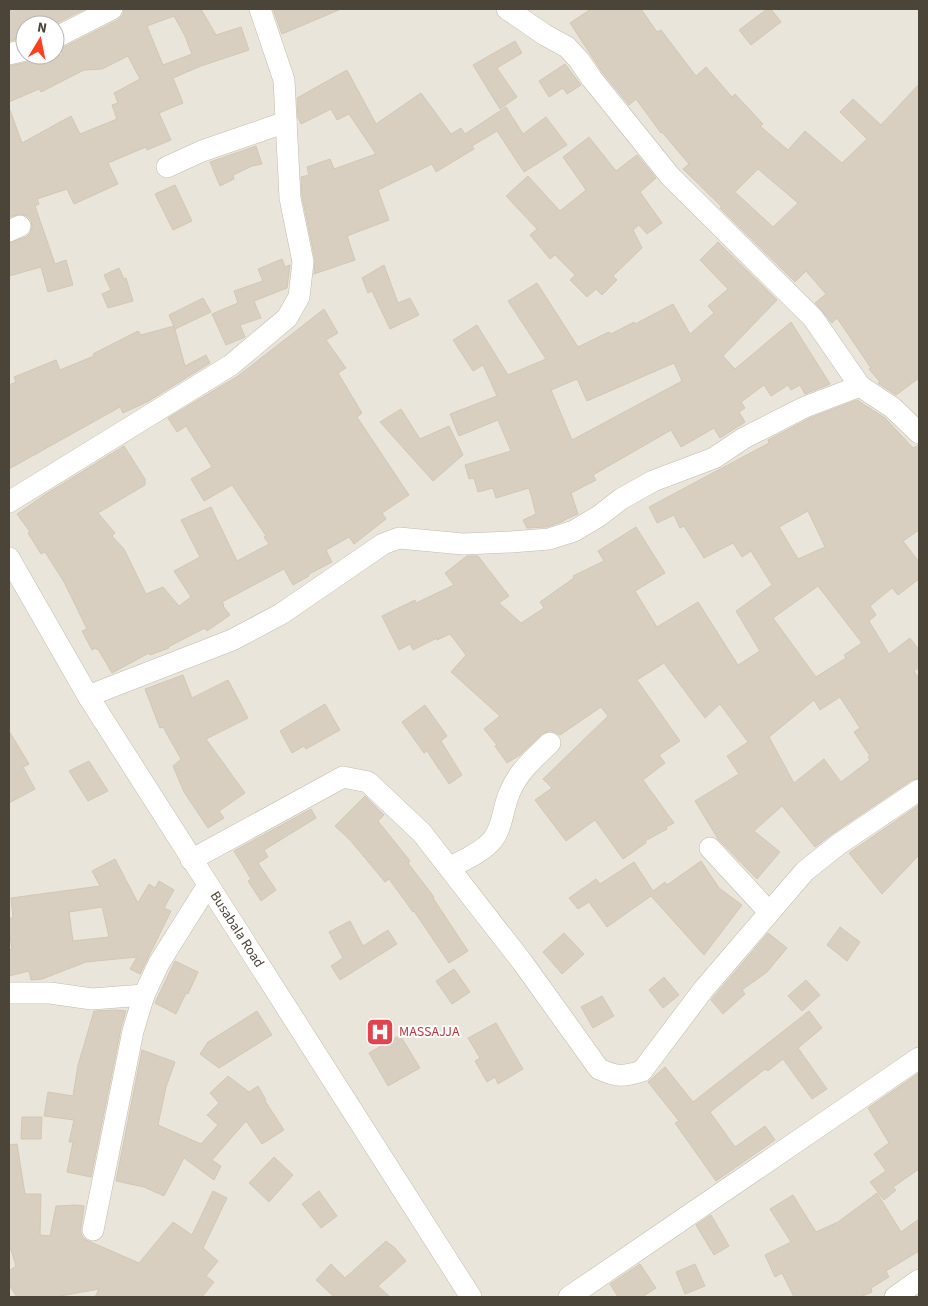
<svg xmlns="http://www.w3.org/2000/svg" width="928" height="1306" font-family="'Source Sans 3',sans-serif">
<rect width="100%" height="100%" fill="#f6f3ec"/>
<path fill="#eae5da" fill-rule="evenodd" d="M9,9H919V1297H9ZM25,25H55V55H25Z"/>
<path fill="#d8cfc1" stroke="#d3c7b4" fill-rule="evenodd" d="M9,9H85L53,25H21L24,38L9,41Z
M124,9H201L216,35L241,27L249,50L201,66L173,78L183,103L159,113L171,140L147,150L146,147L108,163L118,184L74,204L67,189L37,199L39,204L35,206L55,264L66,260L73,285L48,292L41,267L9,276V243L26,237L30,233L32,227L31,220L27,216L21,214L9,217V111L10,110L22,143L71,116L80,134L117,119L112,105L118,103L114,93L140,79L128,56L102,69L84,70L41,92L39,89L9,102V66L28,62L33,59L36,55H63L60,49L118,20L123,15ZM174,16L185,36L192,54L163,65L147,26Z
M273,9H341L282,34Z
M591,9H641L657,32L661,30L696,76L706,67L732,97L735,94L763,124L760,126L788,150L805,131L842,163L867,139L840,112L853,99L881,125L919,84V378L896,395L878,383L880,382L869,369L871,368L837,318L832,323L815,303L826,294L806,271L795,282L720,208L722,207L683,169L689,164L662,132L661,133L636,99L629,105L602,72L570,23ZM758,169L798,203L773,227L735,192Z
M767,9H771L781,22L751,45L739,30Z
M515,41L522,53L497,68L517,97L500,109L473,65Z
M565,64L581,85L567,94L563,88L549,97L539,81Z
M347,70L376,124L421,93L451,134L461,128L465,134L506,107L523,134L546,117L567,145L524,172L497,131L472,146L474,149L436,172L432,164L378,190L389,220L347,236L355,260L314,274L315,260L302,196L301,177L309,175L307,167L330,159L334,169L376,154L349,114L337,120L331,109L301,124L298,118L297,98Z
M589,137L616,171L637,155L656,178L640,192L662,223L647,234L639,225L633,230L642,248L613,276L617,280L602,295L596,289L587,297L570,280L575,275L555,255L550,259L530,235L537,229L506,196L528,176L560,211L586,190L563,157Z
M256,146L262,164L252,166L233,175L234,179L220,186L210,162Z
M175,185L192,221L173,230L155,194Z
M718,242L777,300L723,356L735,369L791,322L830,384L805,394L800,385L791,390L788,385L771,396L764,385L741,402L745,408L739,412L745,422L720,438L714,428L681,447L671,430L593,475L596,480L571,493L578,514L564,520V521L547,527L527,528L523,520L536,514L529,488L496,498L493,488L478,492L474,478L469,479L465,465L511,451L498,420L459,436L450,414L497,396L483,365L473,371L453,340L477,325L508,375L546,359L508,301L537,283L578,347L609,332L611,334L634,322L635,324L673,304L690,334L714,313L708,306L728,289L700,260ZM674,363L682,381L572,440L551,390L577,379L587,401Z
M282,259L285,267L290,265L287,288L254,301L261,318L240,325L245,337L226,345L212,314L238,303L234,291L263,281L258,269Z
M384,265L398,303L410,298L419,315L390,329L372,291L368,293L362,278Z
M119,268L124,279L126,278L133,301L108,308L102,294L111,290L104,275Z
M203,298L211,312L175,329L169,315Z
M324,309L338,333L326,340L346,368L338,373L362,413L357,417L409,495L382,513L386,519L354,544L349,537L326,550L332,562L309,574V576L293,585L284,569L222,602L224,605L223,606L230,615L207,631L205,628L168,647L169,648L150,655L149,653L112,673L98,649L97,650L96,648L92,650L82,631L87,629L64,582L45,552L41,554L28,533L30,532L17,514L46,494L124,446L145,479V485L98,513L115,533L112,536L124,549L146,594L163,587L179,606L191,597L174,571L200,557L181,520L211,507L237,561L269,544L264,537L266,536L232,485L204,501L191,479L212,467L186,426L177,432L168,418L238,376Z
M174,326L185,366L206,355L210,363L147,402L123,413L120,407L9,469V385L16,382L14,377L56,360L60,370L94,356L93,354L138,331L141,335Z
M857,400L885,418L913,448L919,445V530L903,541L919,562V579L898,595L892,588L870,606L876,615L869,621L889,654L910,638L919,650V667L914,671L919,679V778L912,780L832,834L815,847L782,806L754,831L780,852L757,879L718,839L695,801L739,774L727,756L748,742L720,704L705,718L664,663L637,680L680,741L659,755L665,763L643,780L674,823L666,827L667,829L645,841L646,843L623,859L595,820L566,841L535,800L552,788L543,779L608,716L601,707L560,735L553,731H548L542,734L520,755L507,763L495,746L497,745L484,729L500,716L451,672L466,655L450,634L437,640V638L413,650L410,644L399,650L382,616L415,600L416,603L454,585L445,573L467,556H478L509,596L499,603L521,623L544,608L540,602L574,578L573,576L604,561L598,551L636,527L665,573L635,591L657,627L698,602L738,665L760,651L736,611L772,585L751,551L742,557L733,543L704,558L684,526L680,528L674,515L657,523L649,507L769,443L768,440L810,418ZM808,511L825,547L798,559L779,527ZM818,586L862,643L844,655L846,658L816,677L773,618ZM840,697L860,728L854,732L870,756L868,757L870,760L841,782L824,759L794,783L769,737L814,700L820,710Z
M401,409L420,439L449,426L463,455L433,481L380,422Z
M183,675L192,698L228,680L248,718L206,739L245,793L219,811L224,818L208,828L184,792L173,766L181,759L163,727L160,728L145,689Z
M325,704L340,730L306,749L304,746L292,753L280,731Z
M425,705L447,736L441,741L462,775L449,784L427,751L424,753L402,722Z
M9,731L29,764L23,767L35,789L9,803Z
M89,761L108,791L88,801L69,771Z
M365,796L384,815L378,821L410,861L408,863L434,897L433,898L468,951L449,963L414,911L413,912L389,879L385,882L350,840L335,826Z
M919,805V855L882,894L849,853Z
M311,809L316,818L264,850L268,857L258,863L276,890L261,901L248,881L251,879L234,851Z
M115,859L138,903L149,884L155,888L159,881L174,890L164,908L171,911L140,974L130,969L137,957L86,962L42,979L31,980L29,971L9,976V950L12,949L9,931V918H13L11,898L100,886L92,871ZM102,907L109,937L73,941L69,912Z
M701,861L719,888L742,905L704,955L651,896L607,927L589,902L578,909L569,898L596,879L600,884L634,862L653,891L665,882L667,885Z
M350,921L363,946L388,930L397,944L340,980L331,966L343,958L329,932Z
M840,927L860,942L847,961L827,945Z
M564,933L584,954L562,974L543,952Z
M768,933L787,948L767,972L742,990L745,994L723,1014L711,1000Z
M175,961L198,972L188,994L186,993L176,1014L155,1003Z
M454,969L470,992L452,1004L436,981Z
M664,977L679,995L663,1008L649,990Z
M806,980L820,995L802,1011L788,996Z
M602,996L614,1016L593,1028L581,1007Z
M118,1010L126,1011L121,1028L91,1177L67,1172L73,1142H69L74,1120L44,1116L48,1092L73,1096L78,1065L94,1011Z
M257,1011L272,1035L219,1068L200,1054L208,1042Z
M809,1011L822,1028L798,1048L827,1089L812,1099L783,1059L768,1071L765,1069L710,1112L735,1147L765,1126L775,1140L716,1181L675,1123L679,1121L648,1082L665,1067L693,1102Z
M496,1023L523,1069L498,1084L495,1077L487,1082L475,1061L480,1058L468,1038Z
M400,1035L420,1068L388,1086L369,1053Z
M142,1050L175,1062L166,1087L158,1125L201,1144L218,1125L207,1115L219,1103L210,1093L228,1076L249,1092L258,1086L266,1100L265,1101L284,1130L262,1144L246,1121L212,1160L221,1166L214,1180L184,1158L164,1196L144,1187L116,1181Z
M919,1073V1169L893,1187L896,1190L884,1200L870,1182L886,1171L874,1154L889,1143L868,1108Z
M22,1117H42L41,1139H21Z
M17,1144L25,1194H41L40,1235L50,1236L56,1206L76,1205L84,1206L81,1228V1234L84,1239L139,1263L173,1222L192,1235L213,1191L227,1198L203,1248L218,1261L206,1276L214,1282L202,1297H95L99,1289L55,1297H17L9,1285V1271L16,1266L9,1243V1145Z
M274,1157L293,1175L269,1202L249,1183Z
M319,1191L337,1216L321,1228L302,1204Z
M877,1193L901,1232L919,1219V1251L886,1271L889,1277L871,1288L872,1292L860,1297H794L782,1273L775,1277L765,1255L791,1242L770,1209L793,1195L816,1232L838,1222Z
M711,1215L729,1246L714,1255L696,1225Z
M386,1241L395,1248L406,1261L378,1286L390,1297H334L316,1280L331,1264L345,1278Z
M640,1264L656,1288L642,1297H618L610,1284Z
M695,1264L705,1286L685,1294L676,1272Z"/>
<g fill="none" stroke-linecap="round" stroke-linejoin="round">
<g stroke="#c2bbae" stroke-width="22">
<g id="minor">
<path d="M507,9L545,35L567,47L579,60L592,79L670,176L813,318L860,386L893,408L919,433"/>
<path d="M55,38L112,9"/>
<path d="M9,54L25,50"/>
<path d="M167,167L202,151L286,122"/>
<path d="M9,231L20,226"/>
<path d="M9,502L231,365L287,318L299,297L303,262L290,198L284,80L260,9"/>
<path id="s1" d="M9,558L88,696L471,1297"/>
<path d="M88,696L232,640L281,614L383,544L399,538L463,544L511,542L549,539L574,531L599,516L621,499L653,481L714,458L744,438L805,407L860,386"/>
<path d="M710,848L769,912"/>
<path d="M191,860L343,777L368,782L422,833L523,963L599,1069C617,1077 623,1077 642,1071L703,990L805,871L839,844L919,790"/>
<path d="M449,868C462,861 485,851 494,838C503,825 503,808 509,794C517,773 533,759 550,743"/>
<path d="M9,993H50L92,999L144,995"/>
<path d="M93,1230L133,1031L144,995L159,963L208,885"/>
<path d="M569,1297L919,1058"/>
<path d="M895,1297L919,1280"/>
</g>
</g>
<use href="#minor" stroke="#fff" stroke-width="21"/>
</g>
<defs>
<g id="hospital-square" transform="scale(1.4375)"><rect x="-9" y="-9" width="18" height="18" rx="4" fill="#e0444e" stroke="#fff"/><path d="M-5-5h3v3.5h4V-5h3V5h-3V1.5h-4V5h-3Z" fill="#fff"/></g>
</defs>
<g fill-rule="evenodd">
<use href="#hospital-square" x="380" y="1032"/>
</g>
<g text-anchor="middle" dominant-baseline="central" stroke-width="4" stroke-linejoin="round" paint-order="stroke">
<g font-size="14" fill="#4b4439" stroke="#fff">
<text stroke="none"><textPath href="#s1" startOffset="436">Busabala Road</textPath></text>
</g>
<g font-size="14" fill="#be3a42" stroke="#fff" text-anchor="start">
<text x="399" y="1032">MASSAJJA</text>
</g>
</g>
<rect width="928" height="1306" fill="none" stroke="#4b4439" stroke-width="20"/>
<g transform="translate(40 40) rotate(10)"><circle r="24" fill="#ffffff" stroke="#b7b4b0"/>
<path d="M0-4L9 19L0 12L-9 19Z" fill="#fc3f1d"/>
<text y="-8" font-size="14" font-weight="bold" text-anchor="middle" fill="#4b4439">N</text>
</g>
</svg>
